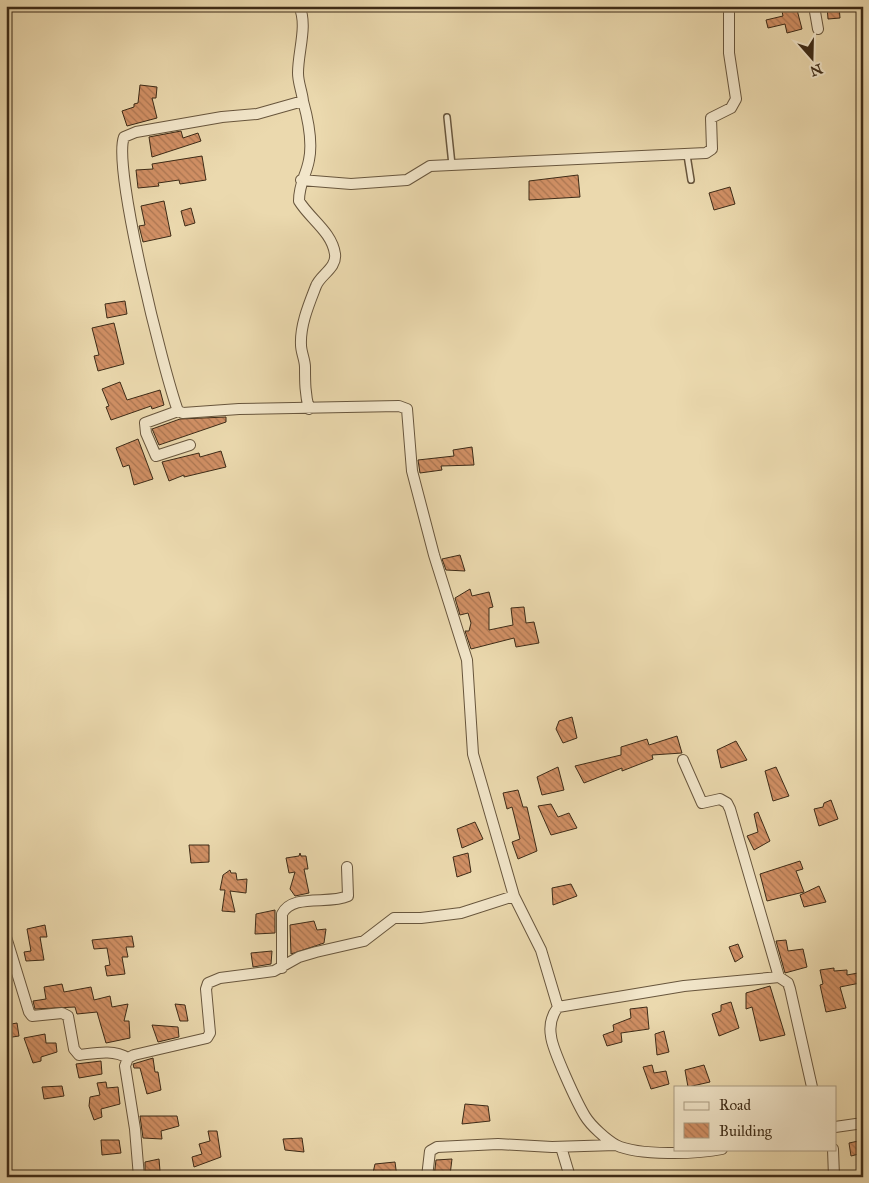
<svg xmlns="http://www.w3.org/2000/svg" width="869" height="1183" font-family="'IM FELL Great Primer',serif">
<defs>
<pattern id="building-back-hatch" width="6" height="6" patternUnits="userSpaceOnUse" patternTransform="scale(1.25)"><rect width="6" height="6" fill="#d19065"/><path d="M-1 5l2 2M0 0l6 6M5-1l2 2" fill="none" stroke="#ab7652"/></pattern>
</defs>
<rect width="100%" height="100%" fill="#ebd9ae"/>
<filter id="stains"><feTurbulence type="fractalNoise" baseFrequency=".004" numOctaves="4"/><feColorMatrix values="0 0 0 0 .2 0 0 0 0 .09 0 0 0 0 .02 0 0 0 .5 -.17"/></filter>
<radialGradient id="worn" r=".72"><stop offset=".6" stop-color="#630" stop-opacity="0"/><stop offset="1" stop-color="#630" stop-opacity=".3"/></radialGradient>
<path fill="url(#building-back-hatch)" stroke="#3d2b17" d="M781,6H796L802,29L787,33L785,24L768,28L766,20L783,16Z
M827,6H839L840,18L828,19Z
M140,85L157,87L156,98H152L157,118L127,126L122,111L134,107V104L138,103Z
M181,131L183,138L198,133L201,141L152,157L149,137Z
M202,156L206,180L180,184L179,180L158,183L159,186L138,188L136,170L153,169L152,164Z
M578,175L580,197L529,200V181Z
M730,187L735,204L714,210L709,193Z
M164,201L171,236L143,242L139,226L145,225L141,206Z
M191,208L195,223L185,226L181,211Z
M125,301L127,314L107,318L105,304Z
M114,323L124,364L98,371L94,356L99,355L92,328Z
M120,382L127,400L160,390L164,405L152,409L151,406L111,420L106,407L109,406L102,389Z
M226,417V422L159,445L153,431L152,429L180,419Z
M138,439L153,479L134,485L129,465L123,467L116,448Z
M472,447L474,465L441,466L442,470L420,473L418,460L454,456L453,450Z
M221,451L226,467L184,477V475L169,481L162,462L199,453L200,457Z
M460,555L465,571L446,570L442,559Z
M470,589L472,596L489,592L493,607L489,608V630L513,625L511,608L524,607L526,623L534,622L539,643L516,647L514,638L471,649L465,631H469L471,623L468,613L460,615L455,598Z
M572,717L577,738L563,743L556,729L559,721Z
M677,736L682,753L652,755L653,759L622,771V768L584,783L575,766L621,755V747L647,739L649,745Z
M736,741L747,760L721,768L717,750Z
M558,767L564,790L542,795L537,777Z
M776,767L789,796L773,801L765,771Z
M518,790L523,807H527L537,851L518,859L512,842L520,839L512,807L507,809L503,793Z
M831,800L838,819L819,826L814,809L823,807L824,803Z
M551,804L558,817L569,813L577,828L551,835L538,806Z
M758,812L770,841L754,850L747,836L758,832L754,814Z
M475,822L483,839L462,848L457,829Z
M189,845H209V862L191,863Z
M300,853L301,856H306L308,869H304L309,893L295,896L290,889L295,872L289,873L286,858L299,856Z
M468,853L471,872L457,877L453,857Z
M800,861L803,869L796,871L804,892L767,901L760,874Z
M230,870L231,873H236L237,880L247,879L246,893L230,891L235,912L222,911L225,890H220L223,875Z
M571,884L577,896L553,905L552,888Z
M819,886L826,902L804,907L800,895Z
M275,910V933L255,934L256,914Z
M314,921L317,930L326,929L324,943L291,954L290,925Z
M45,925L47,937H40L44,960L26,961L24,952L31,951L27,929Z
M132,936L134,947H126L128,957H122L125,974L107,976L105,966L110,965L107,948L94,949L92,940Z
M786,940L788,951L803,949L807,967L785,973L776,941Z
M738,944L743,957L735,962L729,947Z
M272,951L271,964L253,967L251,953Z
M834,968V971L847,970V975L858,973L860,983L840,987L846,1008L826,1012L820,985L823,984L820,970Z
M62,984L64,992L91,987L94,1000L110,996L112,1007L128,1004L124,1021H129L130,1038L106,1043L97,1012L77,1014L75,1007L35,1009L33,1001L46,999L44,987Z
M770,986L785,1035L760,1041L752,1007L746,1009V993Z
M731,1002L739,1028L719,1036L712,1014L721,1011V1005Z
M175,1004L185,1005L188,1021H180Z
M647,1007L649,1029L621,1033L622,1042L607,1046L603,1035L614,1031L613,1025L631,1018L630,1009Z
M17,1023L19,1036L6,1038V1025Z
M152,1025L178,1027L179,1037L158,1042Z
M664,1031L669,1052L657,1055L655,1034Z
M45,1034L46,1043H56L57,1052L41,1057V1061L33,1063L24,1038Z
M153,1058L155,1072H158L161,1090L147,1094L140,1068H134L133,1064Z
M101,1061L102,1074L79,1078L76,1064Z
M652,1065L654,1073L666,1071L669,1084L651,1089L643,1067Z
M704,1065L710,1082L688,1087L685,1070Z
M106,1082L107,1088L118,1087L120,1104L101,1109L102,1117L94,1120L89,1106L90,1097L100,1095L97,1083Z
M62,1086L64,1096L44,1099L42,1087Z
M465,1104L488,1106L490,1121L462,1124Z
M140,1116H177L179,1126L161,1131L162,1139L143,1138Z
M208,1131H217L221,1157L194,1167L192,1157L202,1154L199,1144L210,1141Z
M302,1138L304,1152L285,1150L283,1139Z
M101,1140H119L121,1153L102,1155Z
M863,1140V1153L851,1156L849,1143Z
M159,1159L160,1171H145V1162Z
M452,1159L450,1175L434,1177L436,1160Z
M395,1162L397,1177H372L375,1164Z"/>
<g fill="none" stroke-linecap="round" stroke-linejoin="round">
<g stroke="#68563d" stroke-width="8">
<path id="lane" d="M447,117L452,165
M687,155L691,180"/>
</g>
<g stroke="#68563d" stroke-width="12">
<path id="street" d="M299,6C308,25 298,51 298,73C298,83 302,91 303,101L257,114L222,117L136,132L124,137C112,167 164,373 178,411L183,413L239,409L399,406L407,409L412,471L434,555L467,660L473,754L514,896L541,950L558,1007L684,986L779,977L788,983L790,989L812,1087
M814,6L818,29
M303,101C308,119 313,141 309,160C306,176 299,183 299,201C310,219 332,232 335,254C337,268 320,275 316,286C309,304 300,325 301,345C301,352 305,360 305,367C305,382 305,394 309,409
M301,180L351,184L407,180L430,166L706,153L712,149L711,118L731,108L736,99L729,53V6
M178,411L145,423L146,433L156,456L190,445
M683,760L702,803L720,799L727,803L730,809L779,977
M6,937L29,1012L32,1016L62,1013L68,1016L74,1049L79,1055C96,1053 113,1049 128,1058
M282,968V914C292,893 329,905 348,896L347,867
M558,1007C552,1015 549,1025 551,1036C552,1049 577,1103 585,1116C591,1126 607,1140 616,1145C638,1156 698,1154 722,1149
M835,1127L863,1123
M561,1147L570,1177
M833,1149L834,1177
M139,1177L135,1129L125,1066L128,1058L134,1055L207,1038L210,1033L206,989L208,983L220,978L274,971L299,957L316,952L364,941L394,918H421L461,913L514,896
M427,1177L430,1151L437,1147L498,1144L552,1147L616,1145"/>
</g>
<use href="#lane" stroke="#f2e6ca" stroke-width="5"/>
<use href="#street" stroke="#f2e6ca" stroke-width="10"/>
</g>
<rect width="869" height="1183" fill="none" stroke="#ebd9ae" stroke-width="25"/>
<rect x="8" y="8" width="854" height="1168" fill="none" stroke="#3d2b17" stroke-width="2.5"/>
<rect x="12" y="12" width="844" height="1158" fill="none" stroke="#3d2b17"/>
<rect x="674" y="1086" width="162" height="65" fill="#f2e6ca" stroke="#aa9b82"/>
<rect x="684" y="1102" width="25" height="8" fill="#f2e6ca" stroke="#aa9b82"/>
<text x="719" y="1110" font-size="15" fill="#3d2b17">Road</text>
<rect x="684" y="1123" width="25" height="15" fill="url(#building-back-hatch)" stroke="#aa9b82"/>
<text x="719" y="1136" font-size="15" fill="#3d2b17">Building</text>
<g transform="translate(812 58) rotate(160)" stroke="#f2e6ca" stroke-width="4" paint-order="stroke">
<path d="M0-4L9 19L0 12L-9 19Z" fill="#3d2b17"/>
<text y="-8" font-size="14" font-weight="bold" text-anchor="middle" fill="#3d2b17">N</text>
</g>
<rect width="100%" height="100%" filter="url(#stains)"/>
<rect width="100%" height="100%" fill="url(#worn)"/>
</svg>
